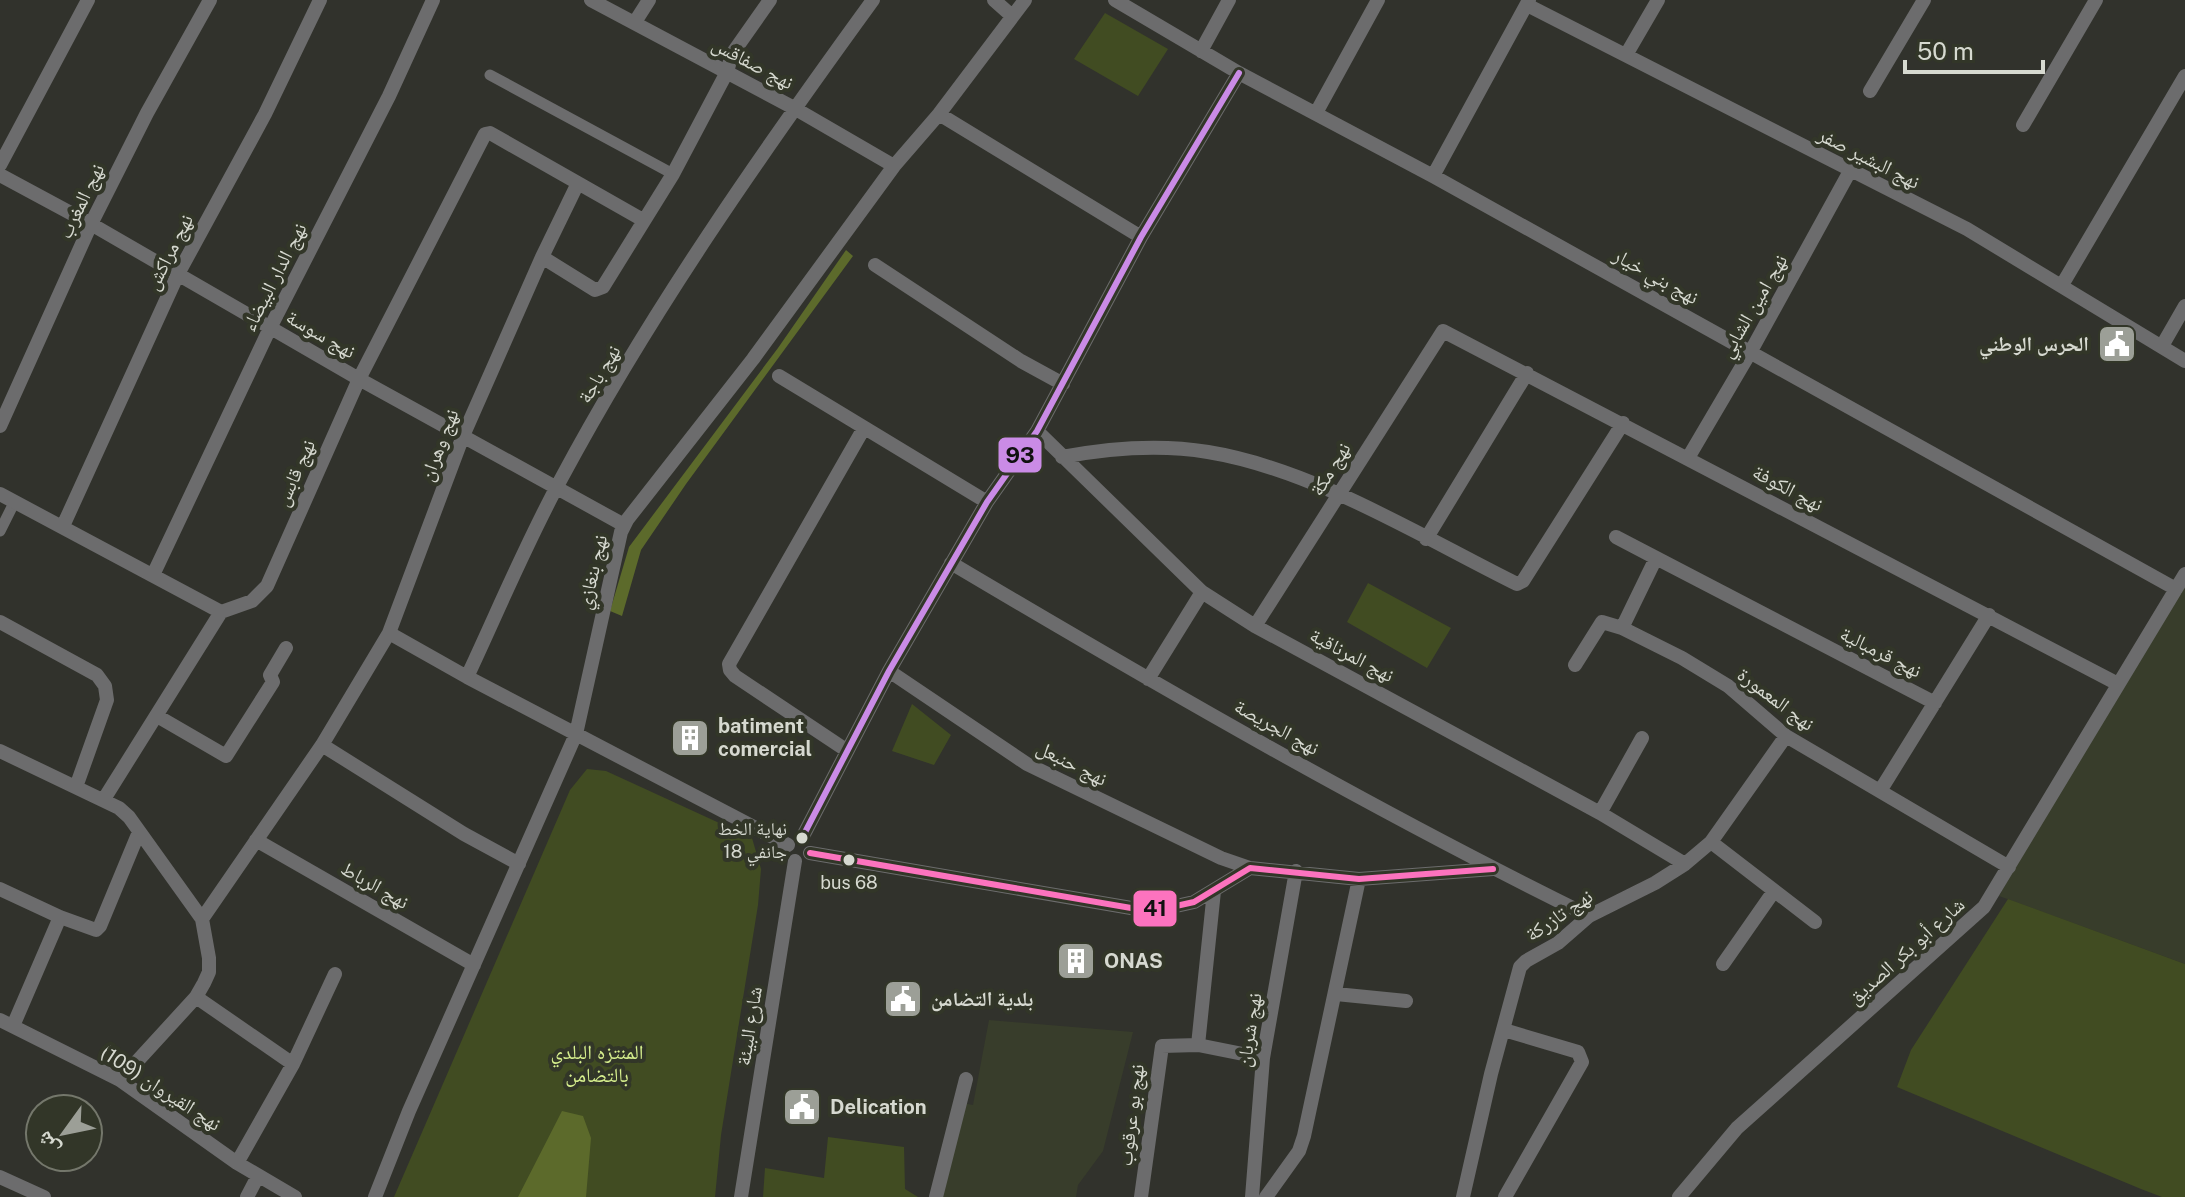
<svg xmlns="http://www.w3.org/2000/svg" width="2185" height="1197" font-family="'Public Sans','Noto Naskh Arabic',sans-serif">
<rect width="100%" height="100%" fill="#31322c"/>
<path fill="#383d2b" d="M2185,578V964L1999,896L2115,690Z
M989,1020L1133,1032L1103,1151L1078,1185L1076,1197H940L962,1103L973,1105Z"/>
<path fill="#414c22" d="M1105,13L1168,49L1138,96L1074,59Z
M1368,583L1451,628L1427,668L1347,622Z
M912,704L951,735L934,765L892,751Z
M587,769L606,771L752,838L761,869L758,905L721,1135L715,1197H394L570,790Z
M2008,899L2185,964V1197H2162L2141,1189L1897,1087L1911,1050Z
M828,1137L904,1147L905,1189L918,1197H763L765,1168L824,1178Z"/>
<path fill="#5c6a2b" d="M846,250L853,256L686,484L641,550L622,616L610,611L629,547L778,348Z
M562,1111L583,1116L591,1138L586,1197H518Z"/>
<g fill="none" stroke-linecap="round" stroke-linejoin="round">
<path stroke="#6c6c6d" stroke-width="11" d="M490,75L673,174
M0,531L15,501"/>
<path stroke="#6c6c6d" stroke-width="14" d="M591,0L794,108L894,166
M994,0L1012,16
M1115,0L1239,73L1433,176L2176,589
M1527,5L1967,229L2185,361
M635,22L649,0
M1201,51L1229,0
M1626,55L1658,0
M1870,91L1924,0
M1316,113L1378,0
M939,114L1141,237
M2023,125L2096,0
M0,165L88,0
M0,175L91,224L359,379L624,525
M1433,176L1529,0
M542,257L578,183
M875,265L1021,361L1063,384
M2062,285L2185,76
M2162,346L2185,306
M779,376L987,502
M0,426L91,224L147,113L210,0
M1037,431L1202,592L1255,626L1600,813L1685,864
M1062,457C1110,448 1159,444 1208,452C1313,469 1422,537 1517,584L1523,581L1623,423
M1688,458L1751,351L1850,171
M0,494L221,612
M63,526L178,274L265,114L320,0
M1616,537L1935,703L1656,558Z
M1426,539L1527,373
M951,563C1160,687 1371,809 1589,916
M153,575L270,328L389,96L433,0
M0,622L97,675L105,686L107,700L76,787
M1255,626L1443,331L2118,684
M1622,628L1656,558
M389,633L467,677L788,845
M1575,665L1602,622L1622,628L1682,658L1728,686L1786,736L2009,867
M889,671L1027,764L1221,858L1250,868
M467,677C498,611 526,543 561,479C651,311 761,154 873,0
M1148,679L1202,592
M157,716L226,756L273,682L270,675L286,648
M322,745L464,834L519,864
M846,750L735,676L730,670L729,664L864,428
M0,751L119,808L129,817L202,919
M1880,791L1989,615
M104,799L221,612L252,601L267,586L359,379L485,134L490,133L643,220
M1600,813L1642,738
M802,838L889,671L987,502L1037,431L1141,237L1239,73
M256,840L474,965
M1711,842L1815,922
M810,853L1137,909L1167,908L1194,902L1250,868L1359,879L1493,869
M0,889L60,917L96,930L100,926L139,832
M1723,964L1774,891
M1336,994L1406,1001
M196,997L293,1064
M0,1020L120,1080L237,1163L295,1197
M13,1026L60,917
M1504,1030L1578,1052L1582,1062L1505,1197
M1198,1045L1214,891
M120,1080L196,997L204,983L209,972V958L202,919L322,745L389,633L463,436L542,257L595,290L603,287L673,174L727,72L732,54L770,0
M237,1163L293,1064L335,974
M0,1177L44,1197
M247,1197L258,1176
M375,1197L409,1111L576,734L621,532L627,520L753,359L894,166L939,114L1025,0
M741,1197L795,861
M936,1197L966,1079
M1141,1197L1162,1046L1198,1045L1263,1058
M1252,1197L1263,1058L1296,871
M1266,1197L1299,1151L1304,1136L1359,879
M1463,1197L1491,1074L1520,967L1526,961L1558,943L1589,916L1655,883L1685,864L1711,842L1786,736
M1679,1197L1737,1128L1984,907L2185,574"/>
<g stroke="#323628" stroke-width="12">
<path id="bus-1" d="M802,838L889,671L987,502L1037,431L1141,237L1239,73"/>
</g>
<g stroke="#323628" stroke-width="12">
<path id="bus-2" d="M810,853L1137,909L1167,908L1194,902L1250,868L1359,879L1493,869"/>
</g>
<use href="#bus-1" stroke="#ca8be6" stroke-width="6"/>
<use href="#bus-2" stroke="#fc73be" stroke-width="6"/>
</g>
<defs>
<g id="civic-square" transform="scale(2)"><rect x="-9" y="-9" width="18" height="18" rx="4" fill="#9c9f97" stroke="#323628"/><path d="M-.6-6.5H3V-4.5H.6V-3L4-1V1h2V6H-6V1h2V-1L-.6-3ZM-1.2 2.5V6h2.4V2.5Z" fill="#fff"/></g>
<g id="building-square" transform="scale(2)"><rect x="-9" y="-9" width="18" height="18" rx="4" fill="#9c9f97" stroke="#323628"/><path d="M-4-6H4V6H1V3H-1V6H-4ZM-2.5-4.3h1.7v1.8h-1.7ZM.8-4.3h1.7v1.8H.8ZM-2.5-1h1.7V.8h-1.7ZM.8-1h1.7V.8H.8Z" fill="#fff"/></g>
</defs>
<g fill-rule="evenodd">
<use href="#civic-square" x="2117" y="344"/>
<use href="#building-square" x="690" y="738"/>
<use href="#building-square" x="1076" y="961"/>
<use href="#civic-square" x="903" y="999"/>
<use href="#civic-square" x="802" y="1107"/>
</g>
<g fill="#d6d9d0" stroke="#323628" stroke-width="3">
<circle cx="802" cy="838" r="7"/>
<circle cx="849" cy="860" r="7"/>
</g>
<g text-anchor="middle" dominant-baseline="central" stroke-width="8" stroke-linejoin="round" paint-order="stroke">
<g font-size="18" fill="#d6d9d0" stroke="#323628" text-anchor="end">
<text x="787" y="828">نهاية الخط<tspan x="787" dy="23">18 جانفي</tspan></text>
<text x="849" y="882" text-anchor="middle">bus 68</text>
</g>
<g font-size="20" fill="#d6d9d0" stroke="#323628">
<text transform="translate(753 63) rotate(28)">نهج صفاقس</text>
<text transform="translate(1869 158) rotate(27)">نهج البشير صفر</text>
<text transform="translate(81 201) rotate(-64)">نهج المغرب</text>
<text transform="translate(169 252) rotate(-63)">نهج مراكش</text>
<text transform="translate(1656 276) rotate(29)">نهج بني خيار</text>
<text transform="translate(274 277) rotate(-63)">نهج الدار البيضاء</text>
<text transform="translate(1753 306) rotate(-60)">نهج امين الشابي</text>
<text transform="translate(321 334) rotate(30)">نهج سوسة</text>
<text transform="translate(599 374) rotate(-59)">نهج باجة</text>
<text transform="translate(439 445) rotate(-69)">نهج وهران</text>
<text transform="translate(1330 469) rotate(-58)">نهج مكة</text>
<text transform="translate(295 473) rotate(-66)">نهج قابس</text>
<text transform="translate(1788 488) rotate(28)">نهج الكوفة</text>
<text transform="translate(592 572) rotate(-77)">نهج بنغازي</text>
<text transform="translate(1881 652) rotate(27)">نهج قرمبالية</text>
<text transform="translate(1352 655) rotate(28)">نهج المرناقية</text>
<text transform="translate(1776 699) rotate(37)">نهج المعمورة</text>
<text transform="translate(1277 727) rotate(29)">نهج الجريصة</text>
<text transform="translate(1072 763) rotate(27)">نهج حنبعل</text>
<text transform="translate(375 885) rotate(30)">نهج الرباط</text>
<text transform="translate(1559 915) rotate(-34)">نهج تازركة</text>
<text transform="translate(1906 951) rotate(-42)">شارع أبو بكر الصديق</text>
<text transform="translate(749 1026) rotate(-81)">شارع البيئة</text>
<text transform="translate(1249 1030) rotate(-81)">نهج شربان</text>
<text transform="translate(161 1088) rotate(33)">نهج القيروان (109)</text>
<text transform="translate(1131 1115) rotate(-83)">نهج بو عرقوب</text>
</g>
<g font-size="20" font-weight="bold" fill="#d6d9d0" stroke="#323628" text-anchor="start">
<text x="2089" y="344" text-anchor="end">الحرس الوطني</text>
<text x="718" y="726">batiment<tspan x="718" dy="23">comercial</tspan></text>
<text x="1104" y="961">ONAS</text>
<text x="931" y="999">بلدية التضامن</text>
<text x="830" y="1107">Delication</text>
</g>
<g font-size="20" fill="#d7f08e" stroke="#323628">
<text x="597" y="1052">المنتزه البلدي<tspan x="597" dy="23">بالتضامن</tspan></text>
</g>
</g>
<g stroke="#323628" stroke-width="3">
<rect x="997" y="436" width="46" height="38" rx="8" fill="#ca8be6"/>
<rect x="1132" y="889" width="46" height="39" rx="8" fill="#fc73be"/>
</g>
<g font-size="22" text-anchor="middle" font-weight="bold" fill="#111">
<text x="1020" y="463">93</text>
<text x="1155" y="916">41</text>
</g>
<g transform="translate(64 1133) rotate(237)"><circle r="38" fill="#323628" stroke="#74776b" stroke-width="2"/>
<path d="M0-6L14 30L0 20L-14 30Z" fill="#9c9f97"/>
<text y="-12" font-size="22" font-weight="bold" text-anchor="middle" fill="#d6d9d0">ش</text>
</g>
<path d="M1905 60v12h138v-12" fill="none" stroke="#d6d9d0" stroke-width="4"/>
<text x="1917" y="60" font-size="24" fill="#d6d9d0" stroke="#323628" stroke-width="6" paint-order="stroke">50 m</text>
</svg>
